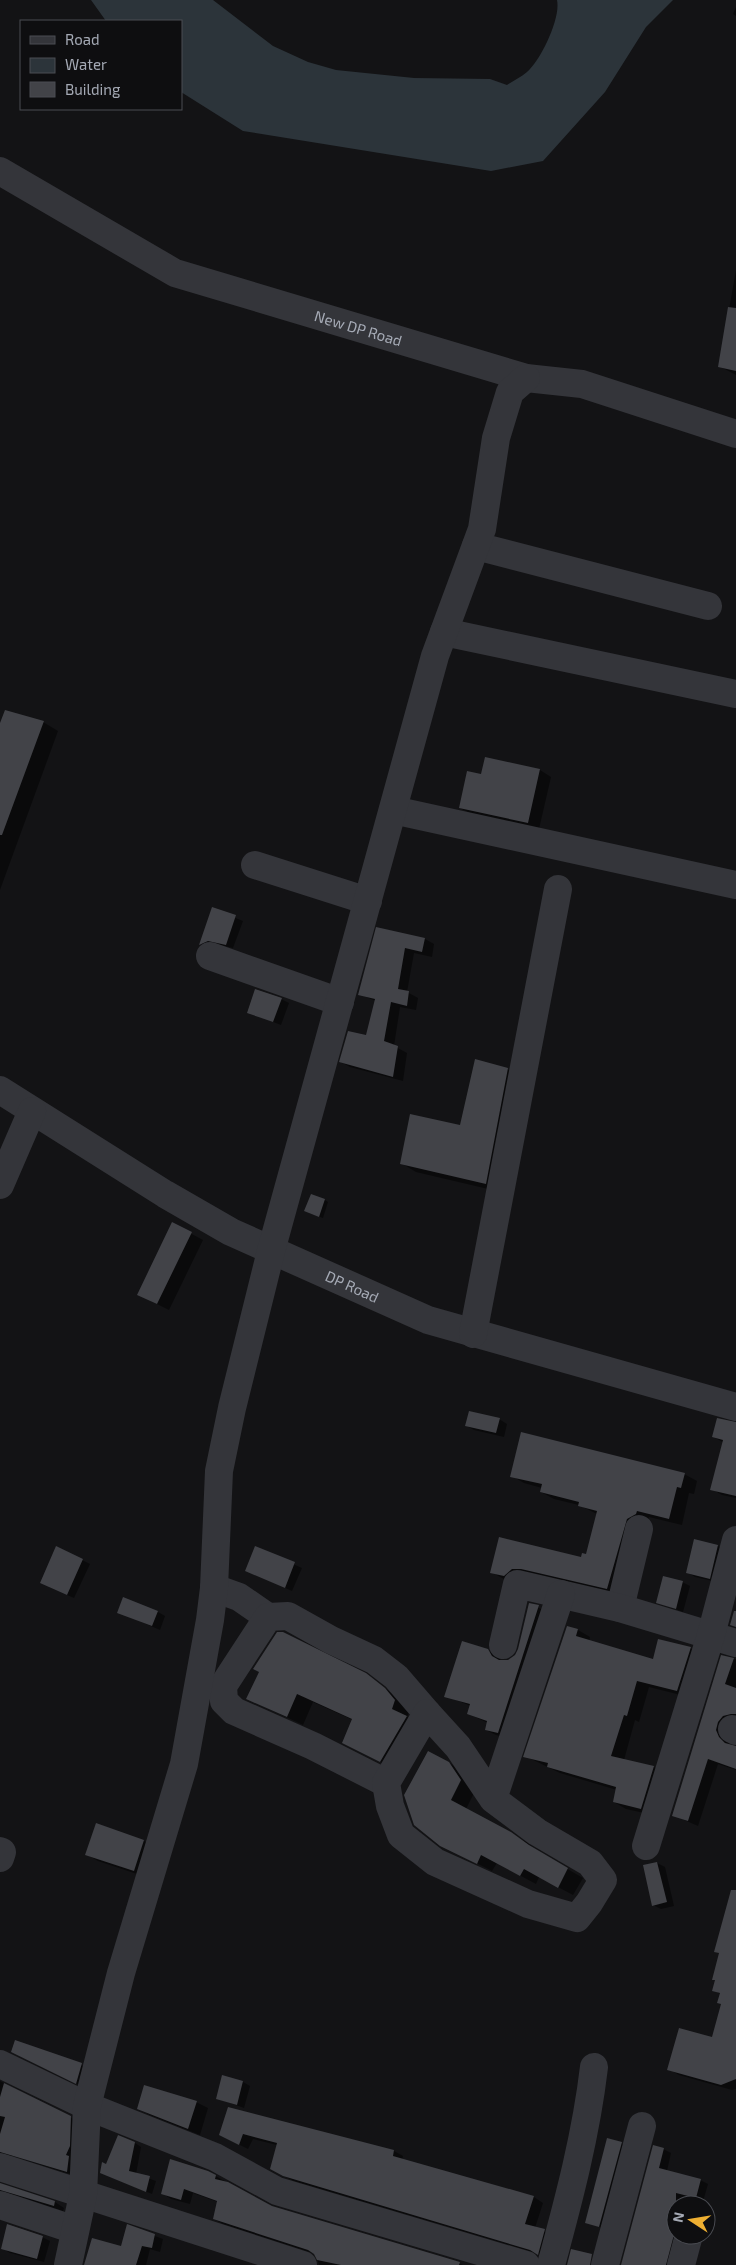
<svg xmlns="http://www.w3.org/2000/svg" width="736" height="2265" font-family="'Exo 2',sans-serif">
<rect width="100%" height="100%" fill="#131315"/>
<path fill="#2c343a" d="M91,0H213L273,46L308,62L336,70L414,78L490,79L507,85C513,81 521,77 527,72C541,60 561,18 557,0H673L646,27L605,92L543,161L491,171L243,131L181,92V21H106Z"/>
<path fill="#0007" d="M736,7V16L733,14Z
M736,270V375L719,366Z
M43,722L58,731L0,890V726Z
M540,770L551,777L539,829L472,814L460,808L482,776Z
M213,909L243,921L233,948L216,944L208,948L201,944Z
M377,929L425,939L434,944L432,957L414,953L407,992L418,998L416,1010L400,1007L394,1046L407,1053L403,1081L350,1067L341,1062L367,1037L376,1001L359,994Z
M281,999L289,1003L281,1025L248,1012Z
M507,1069L523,1078L501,1192L416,1172L401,1163L461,1126Z
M325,1200L328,1202L323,1218L309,1213Z
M173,1224L203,1240L169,1310L151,1301Z
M499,1419L507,1424L504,1437L474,1430L467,1426Z
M736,1422V1498L722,1495L712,1489L724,1443L714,1437Z
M684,1474L697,1481L694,1494L689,1493L682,1525L649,1517L620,1595L517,1583L504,1579L491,1572L500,1538L582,1559L587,1556L597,1514L579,1505L554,1499L541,1492L542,1488L524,1483L512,1476Z
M695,1541L718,1546L726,1551L717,1582L695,1577L687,1572Z
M256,1548L302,1568L292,1591L247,1571Z
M82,1560L90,1564L74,1598L49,1587Z
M682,1582L690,1586L683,1612L657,1602Z
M530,1604L548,1612L508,1738L496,1735L486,1730L488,1723L469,1714L471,1706L446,1696L488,1651L498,1656L501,1661H508L516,1656L519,1649Z
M119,1612H158L165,1616L160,1630Z
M568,1628L578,1630L590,1637L589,1641L654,1661L690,1648L702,1655L689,1697L649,1687L639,1722L635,1720L624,1760L654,1767L666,1774L653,1815L626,1809L614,1802L617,1790L560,1773L525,1756Z
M722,1656L736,1659V1721L726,1736L729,1745L736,1748V1770L718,1764L698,1826L673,1815Z
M365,1675L400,1699L410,1710L407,1717L422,1725L396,1770L343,1743L353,1720L313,1702L303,1725L248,1699Z
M449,1763L464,1772L476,1789L466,1809L526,1842L545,1856L583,1878L573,1895L539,1877L536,1884L497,1863L492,1871L441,1845Z
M96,1825L144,1841L155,1848L146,1877L98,1861L86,1854Z
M657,1863L665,1867L674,1906L661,1909L653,1905L644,1866Z
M736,1891V2089L732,2090L679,2075L669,2069L713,2039L722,2004L721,1994L714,1990L716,1981L713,1979L720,1954L716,1951Z
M20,2056L81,2065L89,2069L84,2087Z
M0,2081L79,2122L76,2176L14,2156H6L0,2159Z
M243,2082L250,2086L244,2108L217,2098Z
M196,2102L208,2108L200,2135L150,2115L139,2109Z
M229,2108L394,2151L403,2156L402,2160L534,2197L543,2203L535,2228L553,2235L547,2259L540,2254L294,2181L271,2169L277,2145L253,2139L248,2149L230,2140Z
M135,2143L141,2147L136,2174L156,2181L152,2194L108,2176L107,2165Z
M621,2143L627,2146L605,2229L586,2222Z
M663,2149L671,2153L667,2171L700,2180L708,2184L702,2205H676L673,2265H622Z
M208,2172L272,2207L463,2265H319L316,2254L223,2224L214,2219L218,2202L193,2193L190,2204L171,2199L162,2193Z
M0,2185L55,2202L64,2208L63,2211L15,2195L6,2194L0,2199Z
M127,2226L163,2239L160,2252L150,2249L146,2265H86L122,2247Z
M42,2237L50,2241L44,2262L10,2253L2,2248Z"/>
<path fill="#424348" d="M728,307L736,308V371L718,367Z
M5,710L44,721L2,835H0V723Z
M485,757L540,769L528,823L459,808L467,771L481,774Z
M212,907L236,915L226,945L208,941L199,945Z
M376,927L425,938L422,952L405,948L398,989L409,991L407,1006L391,1002L384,1041L398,1046L393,1077L339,1062L348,1031L366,1035L375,999L358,995Z
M255,989L282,998L273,1022L247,1013Z
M475,1059L508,1068L486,1184L400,1164L410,1114L460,1125Z
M311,1194L325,1199L319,1217L304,1211Z
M172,1222L192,1232L157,1304L137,1295Z
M469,1411L500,1418L496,1433L465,1426Z
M717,1418L736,1422V1496L710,1490L723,1440L712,1437Z
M521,1432L685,1473L681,1488L677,1487L669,1519L637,1511L636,1514L627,1519L607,1589L521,1569H512L504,1576L490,1573L499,1537L581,1557L582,1553L586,1554L597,1511L578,1506L579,1502L540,1492L542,1484L510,1477Z
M694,1539L718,1545L710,1579L686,1573Z
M56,1546L83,1559L67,1595L40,1583Z
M255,1546L295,1562L285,1588L245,1571Z
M663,1576L683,1581L676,1609L656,1603Z
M123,1597L158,1611L152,1626L117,1613Z
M529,1603L539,1605L498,1733L485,1730L487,1721L467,1714L470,1704L444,1697L462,1641L488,1649L492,1656L499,1660H508L515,1655L518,1649Z
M734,1611H736V1627L730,1625Z
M567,1626L578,1629L576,1636L653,1659L658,1639L691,1647L677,1691L637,1681L627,1716L624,1715L611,1756L654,1766L641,1809L613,1802L616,1787L547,1767L548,1763L523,1757Z
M277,1632H283L366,1673L385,1688L395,1700L392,1709L407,1716L380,1762L342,1743L352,1719L297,1694L287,1717L246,1699L259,1672L253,1669Z
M721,1655L734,1658L725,1684L736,1688V1714H731L723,1716L718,1722L716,1730L719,1737L725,1743L736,1746V1769L708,1759L688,1821L672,1816Z
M428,1751L449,1762L461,1780L451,1800L511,1832L529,1845L568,1868L558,1888L524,1869L520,1876L481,1855L477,1864L440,1846L414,1825L404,1795Z
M96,1823L144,1840L134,1871L85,1855Z
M657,1862L667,1902L652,1906L643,1865Z
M731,1890H736V2079L721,2085L667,2070L679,2028L712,2037L721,2004L717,2003L720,1993L712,1991L715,1980H712L719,1953L714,1952Z
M15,2040L82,2063L76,2084L11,2052Z
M222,2075L243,2081L237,2105L216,2099Z
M4,2083L71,2116L70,2146L66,2155L69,2156L67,2172L0,2152V2134L5,2117L0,2116V2097Z
M144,2085L197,2101L188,2129L137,2109Z
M228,2107L394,2150L393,2156L534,2196L525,2224L545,2229L538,2255L530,2250L283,2176L270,2169L277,2143L243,2134L239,2145L219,2135Z
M118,2135L135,2142L129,2171L150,2176L146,2192L100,2173L102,2162L106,2164Z
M607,2138L622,2142L599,2227L585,2223Z
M653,2145L664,2148L659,2168L701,2179L696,2198L676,2193V2227L666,2265H621Z
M170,2159L208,2171L216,2175L215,2179L228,2182L272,2206L460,2262L459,2265H341L317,2260L314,2254L308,2250L213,2219L217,2201L184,2189L181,2200L161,2194Z
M0,2183L55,2201L54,2206L0,2190Z
M7,2224L43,2236L37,2259L1,2249Z
M127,2224L155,2234L152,2248L142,2246L136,2265H84L92,2238L121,2246Z
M571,2249L592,2254L590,2265H567Z"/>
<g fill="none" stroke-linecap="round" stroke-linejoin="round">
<g stroke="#34353a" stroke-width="28">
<path id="s1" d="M0,171L175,273L526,378L582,384L736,434"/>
<path d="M476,546L708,606"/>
<path d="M444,632L736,694"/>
<path d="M393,810L736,885"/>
<path d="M255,865L368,901"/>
<path d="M210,956L340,1002"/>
<path id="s2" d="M0,1090L165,1194L231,1232L428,1320L736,1407"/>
<path d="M0,1185L32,1111"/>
<path d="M473,1334L558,889"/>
<path d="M214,1588L239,1597L268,1617"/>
<path d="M620,1608L639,1529"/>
<path d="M503,1645L517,1584L620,1608L736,1643"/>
<path d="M732,1729L736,1731"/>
<path d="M386,1783L313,1746L234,1711L224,1701L223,1686L268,1617L288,1616L331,1640L374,1660L396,1677L427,1713"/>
<path d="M493,1799L458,1747L427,1713L386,1783L390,1806L401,1835L435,1862L528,1904L577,1918L589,1903L603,1880L590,1863L537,1832L493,1799L561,1594"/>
<path d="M646,1846L711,1635L736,1540"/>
<path d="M0,1851L2,1852L0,1858"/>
<path d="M0,2064L87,2106L215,2157L277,2191L526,2265"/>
<path d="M0,2167L303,2265"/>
<path d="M0,2205L75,2230"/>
<path d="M68,2265L83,2195L87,2106L121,1973L184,1764L210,1620L214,1588L219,1471L232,1408L271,1251L435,656L482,529L496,438L510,392L526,378"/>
<path d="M551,2265C569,2199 586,2135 594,2067"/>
<path d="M605,2265L642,2126"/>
<path d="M681,2265L689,2235"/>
</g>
</g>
<g text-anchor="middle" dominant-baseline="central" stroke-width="5" stroke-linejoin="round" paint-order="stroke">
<g font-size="15" fill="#a5aab5" stroke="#0e0e10">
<text stroke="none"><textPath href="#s1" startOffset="394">New DP Road</textPath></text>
<text stroke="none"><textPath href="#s2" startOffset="404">DP Road</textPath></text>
</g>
</g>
<rect x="20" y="20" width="162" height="90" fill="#0e0e10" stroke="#4a4c52"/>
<rect x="30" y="36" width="25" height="8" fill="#34353a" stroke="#4a4c52"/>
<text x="65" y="45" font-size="15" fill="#a5aab5">Road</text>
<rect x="30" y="58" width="25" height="15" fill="#2c343a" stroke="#4a4c52"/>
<text x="65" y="70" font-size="15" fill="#a5aab5">Water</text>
<rect x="30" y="82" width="25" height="15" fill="#424348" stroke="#4a4c52"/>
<text x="65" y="95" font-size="15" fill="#a5aab5">Building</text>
<g transform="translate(691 2220) rotate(282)"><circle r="24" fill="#0e0e10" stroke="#4a4c52"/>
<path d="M0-4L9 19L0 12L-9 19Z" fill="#eeaf32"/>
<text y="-8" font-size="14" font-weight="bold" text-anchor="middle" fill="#a5aab5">N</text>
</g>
</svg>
